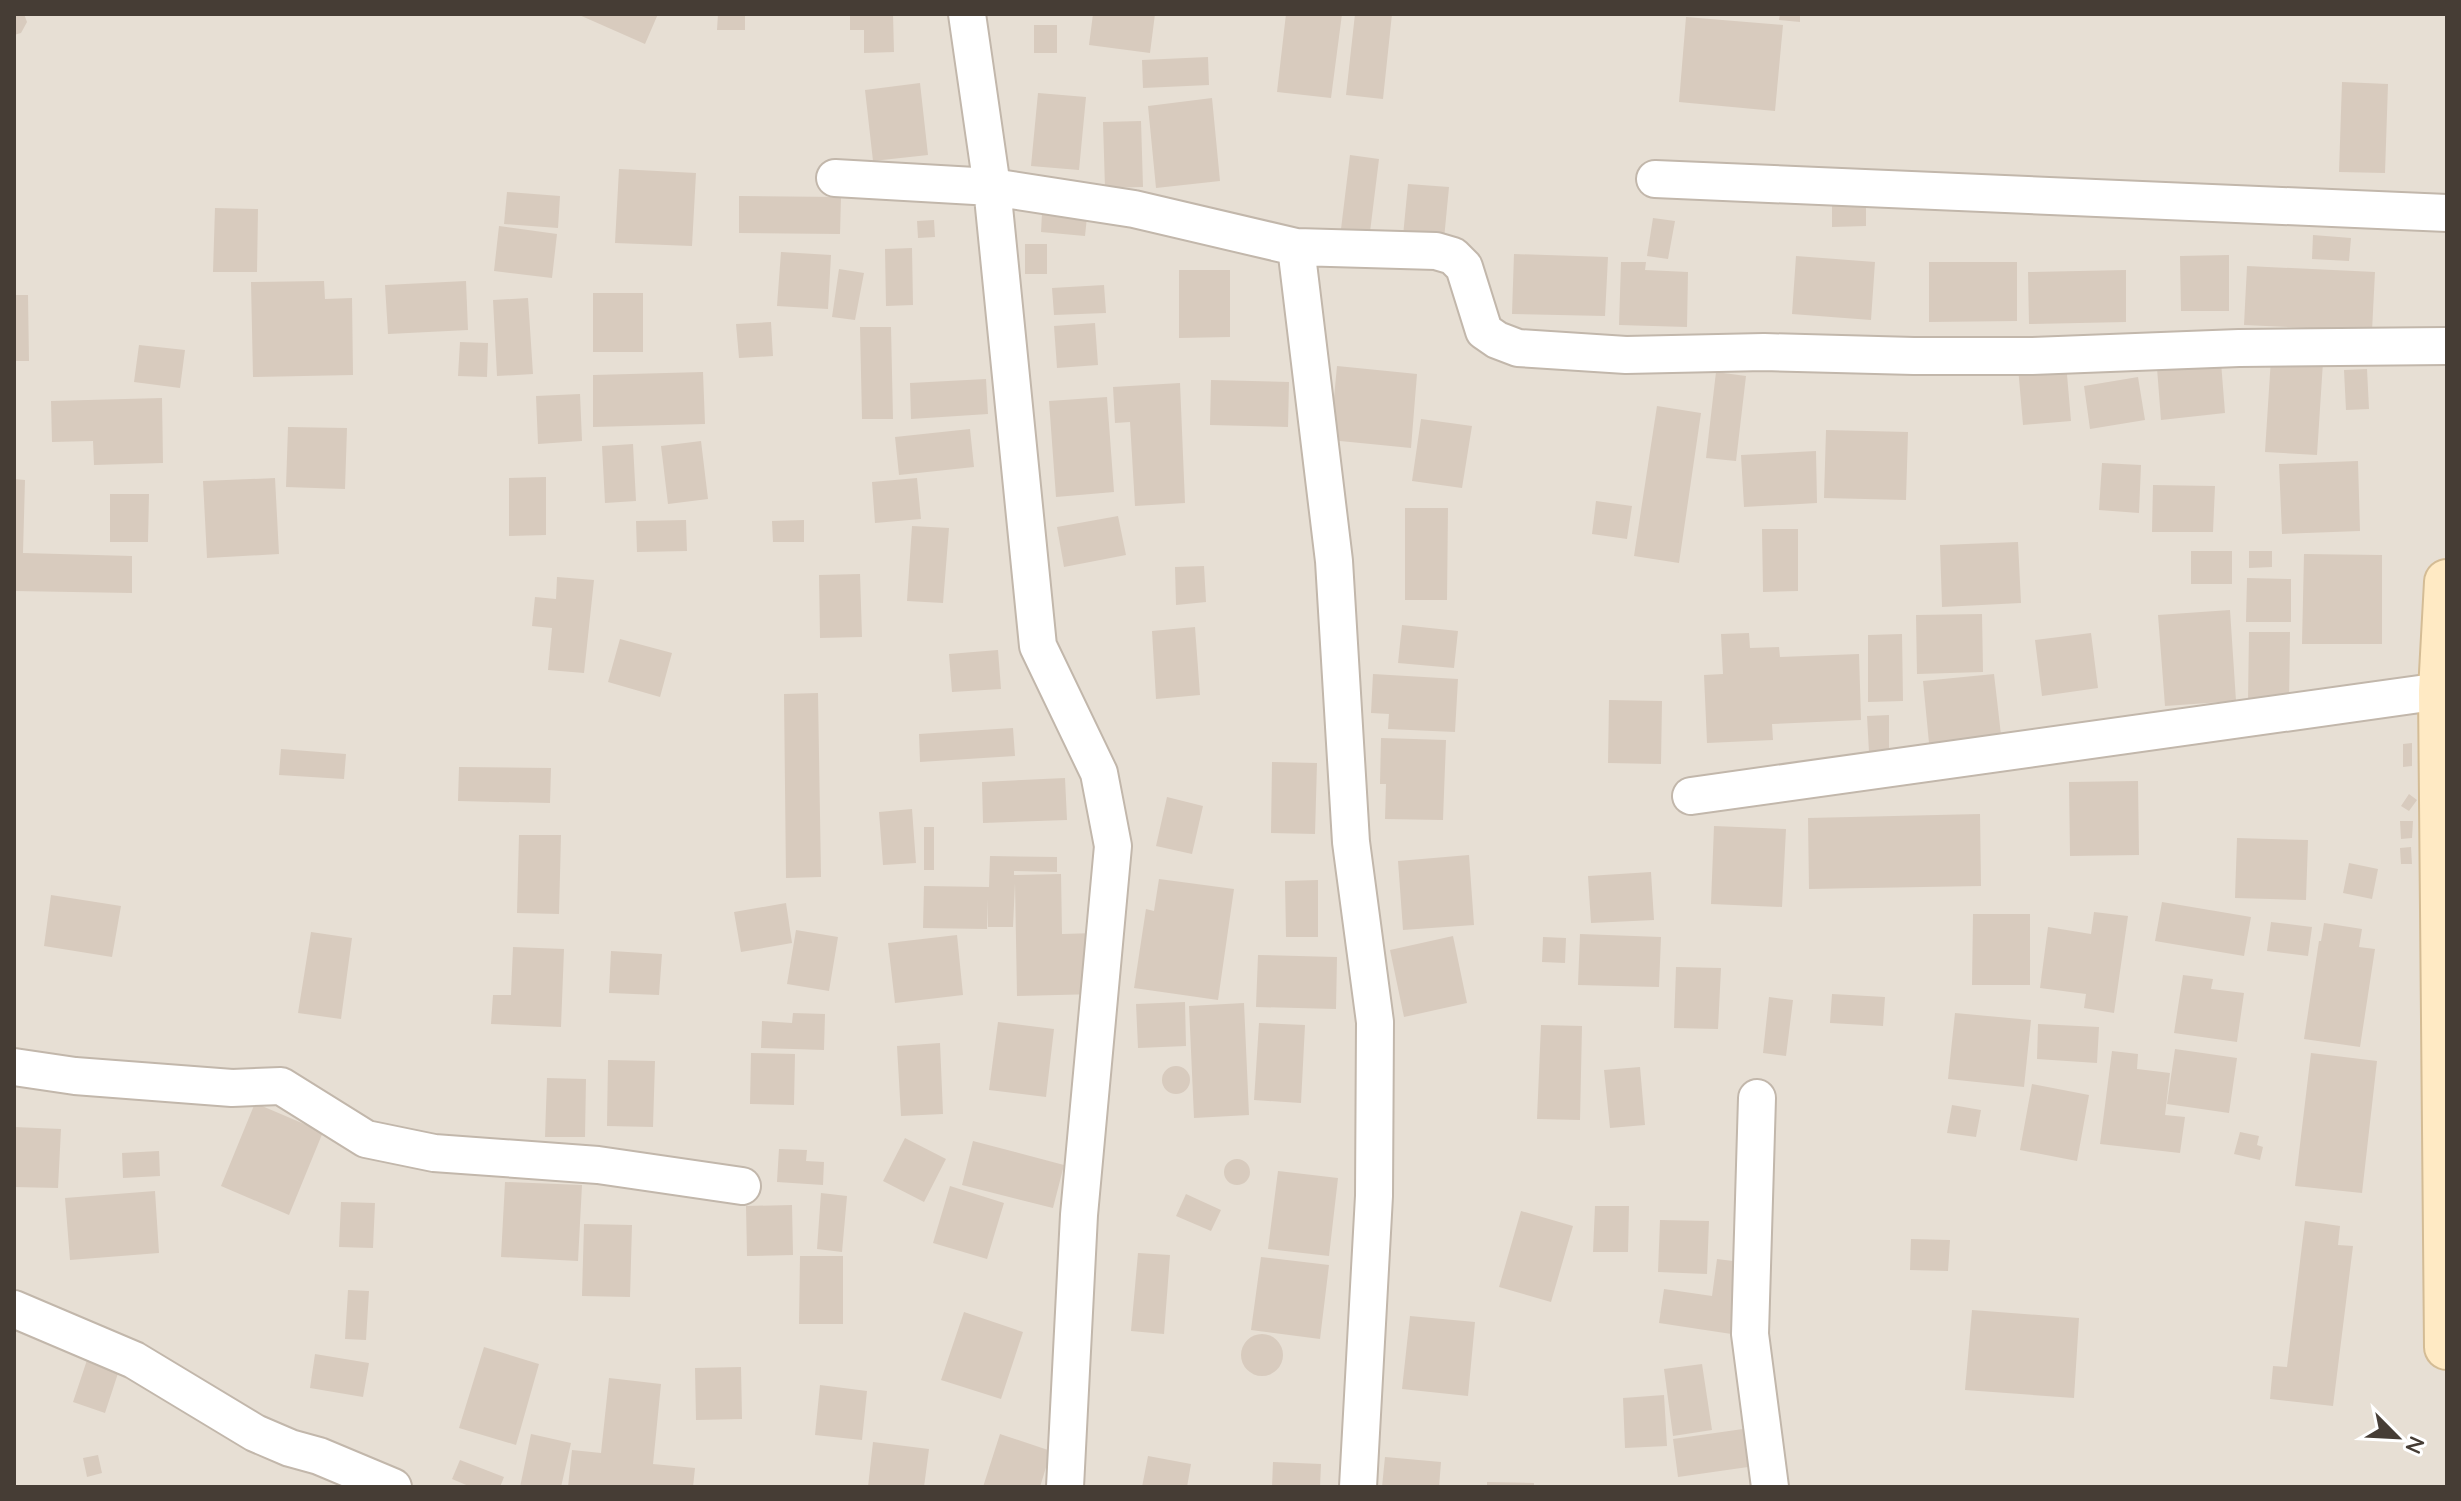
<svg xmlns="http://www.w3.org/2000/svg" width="2461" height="1501" font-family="Quicksand,sans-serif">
<rect width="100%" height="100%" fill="#f3eee6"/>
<path fill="#e7dfd4" d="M14,14H2447V1487H14Z"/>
<path fill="#d8cbbe" d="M14,14H24L27,22L21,33L14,35Z
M577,14H658L645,44Z
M718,14H745V30H717Z
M850,14H893L894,52L864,53V30H850Z
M1093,14H1155L1150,53L1089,45Z
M1286,14H1342L1331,98L1277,92Z
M1355,14H1392L1383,99L1346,95Z
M1780,14H1800V22L1779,20Z
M1686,17L1783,25L1775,111L1679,102Z
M1034,25H1057V53H1034Z
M1208,57L1209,85L1143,88L1142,60Z
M2342,82L2388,84L2385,173L2339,172Z
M920,83L928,155L873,161L865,90Z
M1038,93L1086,97L1079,170L1031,166Z
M1212,98L1220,181L1156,188L1148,106Z
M1141,121L1143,187L1105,188L1103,122Z
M1350,155L1379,159L1370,232L1341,229Z
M619,169L696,173L692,246L615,243Z
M1408,184L1449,187L1444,239L1403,236Z
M507,192L560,196L558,228L504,224Z
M739,196L841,197L840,234L739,233Z
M1866,202V226L1832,227V203Z
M215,208L258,209L257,272H213Z
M1042,213L1087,217L1085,236L1041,232Z
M1653,218L1675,221L1668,259L1647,256Z
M934,220L935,237L918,238L917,221Z
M499,226L557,234L552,278L494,271Z
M2313,235L2351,238L2349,261L2312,259Z
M1025,244H1047V274H1025Z
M912,248L913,305L886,306L885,249Z
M781,252L831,255L828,309L777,306Z
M1514,254L1608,257L1605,316L1512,314Z
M2229,255V311H2181L2180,256Z
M1796,256L1875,262L1871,320L1792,314Z
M1621,262H1646L1645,270L1688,272L1687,327L1619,325Z
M1929,262H2017V321L1929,322Z
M2247,266L2375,272L2372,331L2244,325Z
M839,269L864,273L855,320L832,317Z
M1179,270H1230V337L1179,338Z
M2126,270V322L2029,324L2028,272Z
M324,281L325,299L352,298L353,375L253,377L251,282Z
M466,281L468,330L388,334L385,285Z
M1104,285L1106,313L1054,315L1052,288Z
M593,293H643V352H593Z
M14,295H28L29,361H14Z
M528,298L533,374L497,376L493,300Z
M771,322L773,356L739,358L736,324Z
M1095,323L1098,365L1057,368L1054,326Z
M860,327H891L893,419H862Z
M460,342L488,343L487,377L458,376Z
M139,345L185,350L180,388L134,382Z
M2271,358L2323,362L2317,455L2265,452Z
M2221,362L2225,413L2161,420L2157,368Z
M2066,363L2071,421L2023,425L2018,367Z
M1337,366L1417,374L1411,448L1330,440Z
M2367,369L2369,409L2346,410L2344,370Z
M703,372L705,424L593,427V375Z
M1716,372L1746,376L1736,461L1706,458Z
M2138,377L2145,420L2090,429L2084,386Z
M986,379L988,414L911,419L910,383Z
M1211,380L1289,382L1288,427L1210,425Z
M1180,383L1185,503L1135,506L1130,422L1115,423L1113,387Z
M580,394L582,441L538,444L536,396Z
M1107,397L1114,492L1056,497L1049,401Z
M162,398L163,463L94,465L93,441L52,442L51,401Z
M1657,406L1701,413L1679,563L1634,556Z
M1421,419L1472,426L1462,488L1412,481Z
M288,427L347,428L345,489L286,487Z
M970,429L974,467L899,475L895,437Z
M1826,430L1908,432L1906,500L1824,498Z
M701,441L708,499L668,504L661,446Z
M633,444L636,501L605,503L602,446Z
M1816,451L1817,503L1744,507L1741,455Z
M2358,461L2360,531L2282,534L2279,464Z
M2102,463L2141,465L2139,513L2099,510Z
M546,477V535L509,536V478Z
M275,478L279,554L207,558L203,481Z
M917,478L921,519L875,523L872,482Z
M14,479L25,480L23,553L132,556V593L14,591Z
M2153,485L2215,486L2213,532H2152Z
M110,494H149L148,542H110Z
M1596,501L1632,506L1627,539L1592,534Z
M1405,508H1448L1447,600H1405Z
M1118,516L1126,555L1064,567L1057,527Z
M686,520L687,551L637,552L636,521Z
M804,520V542H773L772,521Z
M912,526L949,528L943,603L907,601Z
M1762,529H1798V591L1763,592Z
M2018,542L2021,603L1942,607L1940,545Z
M2191,551H2232V584H2191Z
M2249,551H2272V567L2249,568Z
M2304,554L2382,555V644H2302Z
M1204,566L1206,602L1176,605L1175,567Z
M860,574L862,637L820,638L819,575Z
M557,577L594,580L584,673L548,670L552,628L532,626L535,597L556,599Z
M2247,578L2291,579V622H2246Z
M2230,610L2236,701L2165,706L2158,615Z
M1982,614L1983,672L1917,674L1916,615Z
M1402,625L1458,631L1454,668L1398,663Z
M1195,627L1200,695L1156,699L1152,631Z
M2249,632H2290L2289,702H2248Z
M1749,633L1750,648L1779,647L1780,657L1859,654L1861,720L1772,724L1773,740L1707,743L1704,675L1723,674L1721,634Z
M2091,633L2098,688L2042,696L2035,640Z
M1902,634L1903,701L1868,702V635Z
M620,639L672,653L660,697L608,682Z
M998,650L1001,689L952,692L949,654Z
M1373,674L1458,679L1455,732L1388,729L1389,714L1371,713Z
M1994,674L2001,735L1929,743L1923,681Z
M818,693L821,877L786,878L784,694Z
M1609,700L1662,701L1661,764L1608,763Z
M1889,715V752H1869L1867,716Z
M1013,728L1015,756L920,762L919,734Z
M1381,738L1446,740L1443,820L1385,819L1386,784H1380Z
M2412,743V766L2403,767V744Z
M281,749L346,754L344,779L279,775Z
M1272,762L1317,763L1315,834L1271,833Z
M459,767L551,768L550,803L458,801Z
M1065,778L1067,820L983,823L982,782Z
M2138,781L2139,855L2070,856L2069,782Z
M2409,794L2417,800L2409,811L2401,806Z
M1167,797L1203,806L1192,854L1156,846Z
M912,809L916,863L883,865L879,812Z
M1980,814L1981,886L1809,889L1808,818Z
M2400,821H2413L2412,838L2401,839Z
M1714,826L1786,829L1782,907L1711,904Z
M924,827H934V870H924Z
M519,835H561L559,914L517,913Z
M2237,838L2308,840L2306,900L2235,898Z
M2411,847L2412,864H2401L2400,848Z
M1469,855L1474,925L1403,930L1398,861Z
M990,856L1057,857V872L1014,871V875L1061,874L1062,934L1096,933L1098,994L1017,996L1015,883L1013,927H988V899L987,929L923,928L924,886L989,887Z
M2349,863L2378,869L2372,899L2343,893Z
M1651,872L1654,920L1591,923L1588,876Z
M1159,879L1234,889L1218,1000L1134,988L1146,909L1154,911Z
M1318,880V937H1286L1285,881Z
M51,895L121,906L112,957L44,946Z
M2162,902L2251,917L2244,956L2155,941Z
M786,903L792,943L741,952L734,912Z
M2094,912L2128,916L2114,1013L2084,1008L2086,994L2040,988L2048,927L2091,934Z
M1973,914H2030V985H1972Z
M2271,922L2312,927L2308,956L2267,951Z
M2324,923L2362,929L2359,947L2375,949L2360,1047L2304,1039L2319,941H2321Z
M796,930L838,937L829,991L787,984Z
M311,932L352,938L341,1019L298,1013Z
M1580,934L1661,937L1659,987L1578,985Z
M957,935L963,995L895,1003L888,943Z
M1453,936L1467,1003L1404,1017L1390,950Z
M1543,937L1566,938L1565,963L1542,962Z
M513,947L564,949L561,1027L491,1024L493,995H511Z
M611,951L662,954L659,995L609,993Z
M1258,955L1337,957L1336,1009L1256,1007Z
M1676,967L1721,968L1718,1029L1674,1028Z
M2183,975L2213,979L2211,989L2244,993L2237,1042L2174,1033Z
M1832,994L1885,997L1883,1026L1830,1023Z
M1769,997L1793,1000L1786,1056L1763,1053Z
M1185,1002L1186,1046L1138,1048L1136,1004Z
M1244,1003L1249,1115L1194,1118L1189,1006Z
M793,1013L825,1014L824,1050L761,1048L762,1021L792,1023Z
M1955,1013L2031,1020L2024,1087L1948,1079Z
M998,1022L1054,1029L1046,1097L989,1090Z
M1259,1023L1305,1025L1301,1103L1254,1100Z
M2038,1024L2099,1027L2097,1063L2037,1059Z
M1541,1025L1582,1026L1580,1120L1537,1119Z
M940,1043L943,1114L901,1116L897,1046Z
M2175,1049L2237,1058L2229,1113L2167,1104Z
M2112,1051L2138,1054L2137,1069L2170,1073L2165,1115L2185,1117L2180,1153L2100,1144Z
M751,1053L795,1054L794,1105L750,1104Z
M2311,1053L2377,1061L2362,1193L2295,1186Z
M608,1060L655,1061L653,1127L607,1126Z
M1162 1080a14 14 0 1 1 28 0a14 14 0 1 1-28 0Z
M1640,1067L1645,1125L1610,1128L1604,1070Z
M547,1078L586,1079L585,1137H545Z
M2032,1084L2089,1095L2077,1161L2020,1150Z
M255,1103L323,1132L289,1215L221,1186Z
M1952,1105L1981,1110L1976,1137L1947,1133Z
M14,1127L61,1129L58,1188L14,1187Z
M2240,1132L2259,1136L2257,1145L2263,1147L2260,1160L2234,1154Z
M905,1138L946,1159L924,1202L883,1181Z
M973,1141L1064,1165L1053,1208L962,1185Z
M779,1149L807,1150L806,1161L824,1162L823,1185L777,1182Z
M159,1151L160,1176L123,1178L122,1153Z
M1224 1172a13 13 0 1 1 26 0a13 13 0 1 1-26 0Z
M1278,1171L1338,1178L1329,1256L1268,1249Z
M505,1182L582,1185L578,1261L501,1257Z
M950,1186L1004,1203L987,1259L933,1243Z
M155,1191L159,1253L70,1260L65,1198Z
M821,1193L847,1196L842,1252L817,1249Z
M1186,1194L1221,1210L1211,1231L1176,1216Z
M341,1202L375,1203L373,1248L339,1247Z
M792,1205L793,1255L747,1256L746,1206Z
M1595,1206H1629L1628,1252H1593Z
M1521,1211L1573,1226L1551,1302L1499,1287Z
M1660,1220L1709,1221L1707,1274L1658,1272Z
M2305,1221L2340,1226L2338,1245L2353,1246L2333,1406L2270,1399L2273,1366L2287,1367Z
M584,1224L632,1225L630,1297L582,1296Z
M1911,1239L1950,1240L1948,1271L1910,1270Z
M1138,1253L1170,1255L1164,1334L1131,1331Z
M800,1256H843V1324H799Z
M1261,1257L1329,1265L1320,1339L1251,1330Z
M1717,1259L1749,1263L1738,1335L1659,1323L1664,1289L1712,1296Z
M348,1290L369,1291L366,1340L345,1339Z
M1972,1310L2079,1318L2074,1398L1965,1390Z
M964,1312L1023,1332L1001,1399L941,1380Z
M1410,1316L1475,1322L1468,1396L1402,1389Z
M1241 1355a21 21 0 1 1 42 0a21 21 0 1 1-42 0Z
M484,1347L539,1364L516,1445L459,1428Z
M90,1351L122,1361L105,1413L73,1402Z
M315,1354L369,1363L363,1397L310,1388Z
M1702,1364L1712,1430L1673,1436L1664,1369Z
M741,1367L742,1419L696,1420L695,1368Z
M609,1378L661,1384L653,1464L695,1468L693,1487H568L572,1450L601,1453Z
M820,1385L867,1391L862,1440L815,1435Z
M1664,1395L1667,1446L1625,1448L1623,1398Z
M1743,1429L1748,1467L1678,1477L1673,1439Z
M531,1434L571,1443L561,1487H520Z
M1000,1434L1051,1451L1040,1487H983Z
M873,1442L929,1449L924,1487H868Z
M98,1455L102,1473L87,1477L83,1458Z
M1148,1456L1191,1464L1187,1487H1142Z
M1385,1457L1441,1462L1439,1487H1382Z
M460,1460L504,1477L500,1487H471L452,1479Z
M1273,1462L1321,1464L1320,1487H1272Z
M1487,1482L1534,1483V1487H1487Z"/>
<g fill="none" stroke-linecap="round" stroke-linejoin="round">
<g stroke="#c2b7ab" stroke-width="40">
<path id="street" d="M967,14L992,187L1038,646L1099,773L1113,846L1079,1215L1065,1487
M835,178L992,187L1134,209L1296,247L1436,251L1453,256L1464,267L1484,331L1497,340L1518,348L1626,355L1764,352L1914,356H2032L2239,348L2447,346
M1655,179L2447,213
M1296,247L1334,561L1351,842L1375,1022L1374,1196L1358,1487
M1691,796L2441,691L2447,702
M14,1067L75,1076L232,1088L281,1086L366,1139L434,1153L598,1165L742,1186
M1757,1098L1750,1334L1770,1487
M14,1309L134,1360L255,1433L290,1448L319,1456L393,1487"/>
</g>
<g stroke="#d4bc95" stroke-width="48">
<path id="secondary" d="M2447,582L2441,691L2447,1347"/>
</g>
<use href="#street" stroke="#fff" stroke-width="36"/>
<use href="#secondary" stroke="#ffeac4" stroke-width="44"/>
</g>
<rect width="2461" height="1501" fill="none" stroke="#463d35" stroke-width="32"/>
<g transform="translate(2397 1437) rotate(114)" stroke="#ffffff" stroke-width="6" paint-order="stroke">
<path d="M0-6L14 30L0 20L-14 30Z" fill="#463d35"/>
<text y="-12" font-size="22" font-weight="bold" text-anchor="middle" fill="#463d35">N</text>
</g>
</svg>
